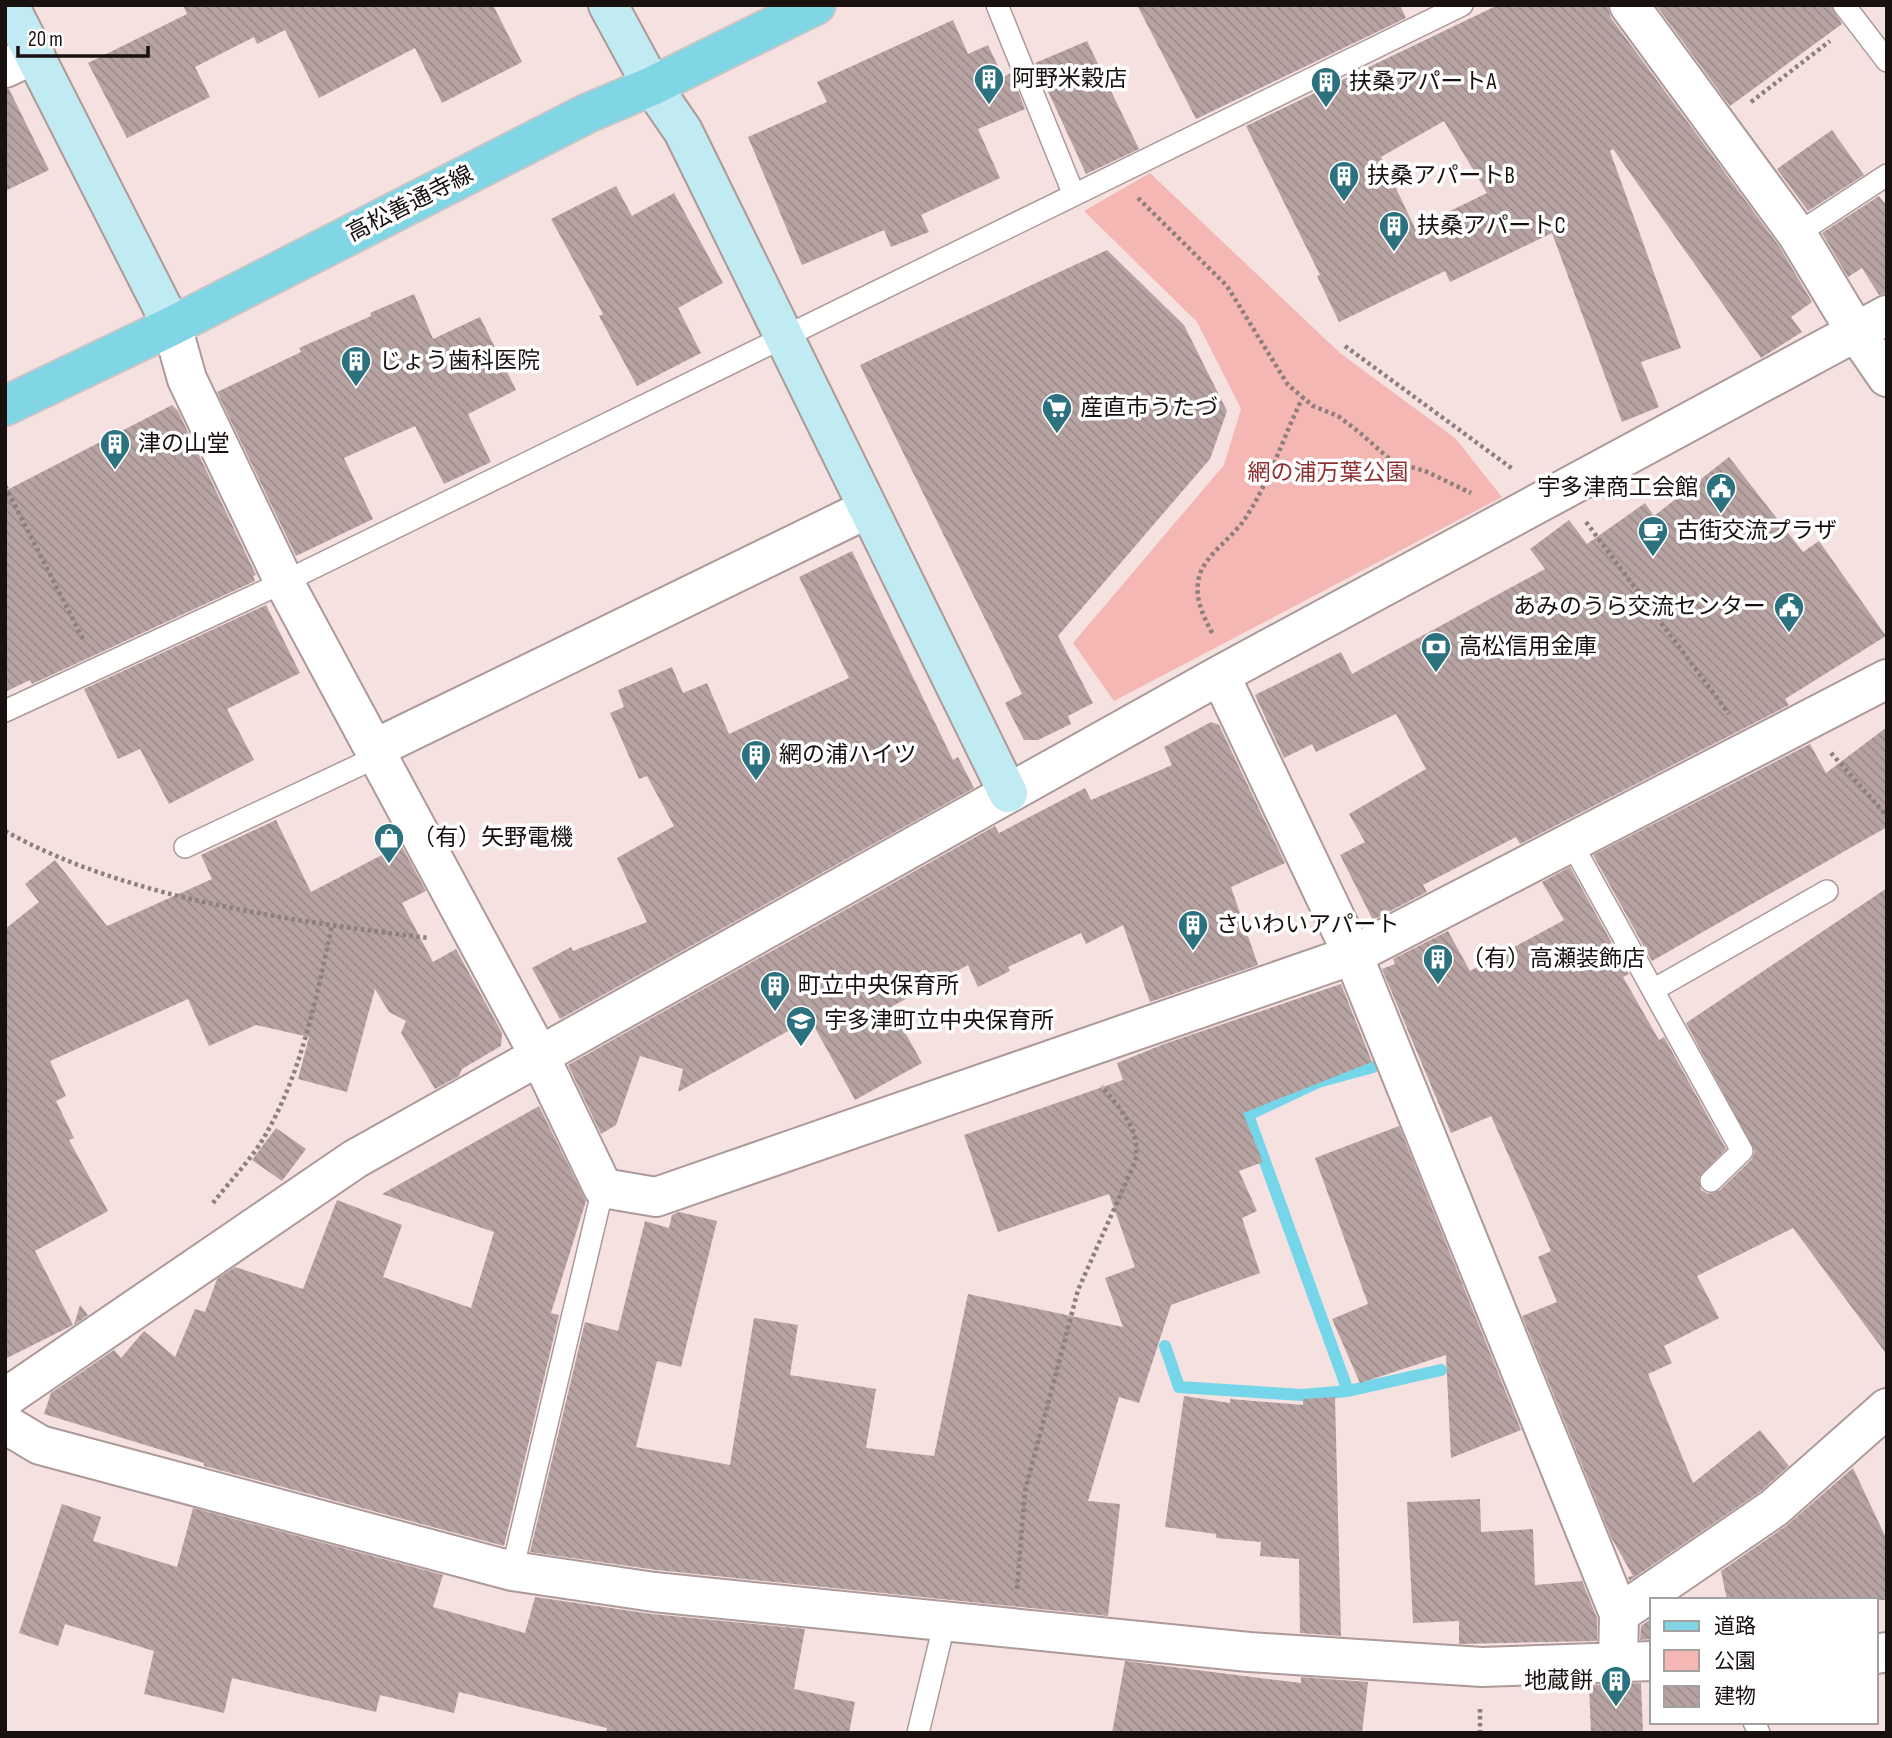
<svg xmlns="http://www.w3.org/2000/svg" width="1892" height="1738" font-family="'Sofia Sans Condensed','Noto Sans JP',sans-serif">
<defs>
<pattern id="building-back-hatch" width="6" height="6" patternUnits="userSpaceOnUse" patternTransform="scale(1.75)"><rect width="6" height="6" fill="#b6a3a2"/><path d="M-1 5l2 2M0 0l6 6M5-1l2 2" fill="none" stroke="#9c8b8a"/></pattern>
</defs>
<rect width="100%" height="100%" fill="#f5e2e0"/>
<path fill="#f5b7b3" d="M1150,173L1340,353L1455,438L1502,497L1114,701L1073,643L1224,465L1241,409L1197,322L1084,211Z"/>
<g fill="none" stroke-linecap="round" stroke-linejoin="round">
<path stroke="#75d6e9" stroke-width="12" d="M1373,1067L1318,1082L1248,1115L1348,1391L1441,1370
M1165,1346L1179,1387L1302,1395L1348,1391"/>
</g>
<path fill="url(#building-back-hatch)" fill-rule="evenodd" d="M183,5H493L522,62L442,103L415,48L319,98L285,30L257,44L254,37L195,67L210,97L127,138L88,63L187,14Z
M1137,5H1400L1406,18L1196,119Z
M1498,5H1607L1611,18L1779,246L1812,302L1791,317L1802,332L1761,358L1613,149L1610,151L1681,348L1641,362L1659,407L1622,422L1552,233L1450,282L1445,271L1339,322L1317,276L1320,275L1246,126ZM1444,121L1487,193L1415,228L1381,157Z
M1656,5H1831L1842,24L1730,106Z
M953,20L968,54L988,45L1003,77L1011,73L1025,109L978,129L1000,178L921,215L929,232L891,247L884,230L802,265L748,137L827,102L817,82Z
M1087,41L1139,149L1086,174L1035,63Z
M5,89H9L49,170L5,191Z
M1832,130L1864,175L1808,211L1777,169Z
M616,186L632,216L674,193L723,283L678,308L701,353L637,386L599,316L603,314L551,219Z
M1879,196L1887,206V293L1879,295L1862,268L1848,277L1822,233Z
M1107,250L1184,325L1227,411L1210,459L1058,636L1093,703L1068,716L1071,724L1038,740H1024L1005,703L1022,694L860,365Z
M414,294L433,339L480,317L516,390L468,414L491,462L444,484L415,426L344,458L373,519L296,556L217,392L301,352L299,348L371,316L370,313Z
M172,405L178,411L256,575L253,576L255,581L32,684L30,680L5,692V491Z
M1729,457L1803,552L1819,541L1886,636L1785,699L1789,705L1520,844L1516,837L1423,885L1427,892L1373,920L1340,855L1365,842L1349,814L1426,769L1396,714L1316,752L1312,744L1284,758L1255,695L1341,652L1352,674L1545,569L1530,549L1569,520L1587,544L1645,503L1654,516Z
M852,551L953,760L958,757L974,788L560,1019L532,968L571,947L573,951L647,922L617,858L674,826L647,776L639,779L610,713L624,707L618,690L672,667L683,693L707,683L729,734L849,678L799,577Z
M266,605L300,673L227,709L254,760L169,804L140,749L118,759L84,689Z
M1211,722L1219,725L1285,863L1231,887L1258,965L1150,1002L1123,925L1086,944L1081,933L1008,967L1010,971L978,987L968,965L891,1007L922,1063L855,1100L810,1019L678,1092L683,1069L640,1056L616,1125L601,1134L568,1065L995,826L999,833L1085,788L1091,800L1172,765L1164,747Z
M1887,727V827L1652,961L1593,855L1810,744L1826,773Z
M276,820L311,892L401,845L426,891L402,903L433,962L456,949L502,1033L501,1046L462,1069L459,1076L435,1089L401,1033L406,1021L389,1012L375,989L347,1092L298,1079L309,1037L256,1025L209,1046L188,999L50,1061L66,1096L56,1101L74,1138L69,1140L108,1211L35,1251L73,1325L5,1359V929L39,902L25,884L55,860L107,926L212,879L201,855Z
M1570,867L1629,974L1623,977L1659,1040L1664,1037L1726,1149L1699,1177L1701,1190L1708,1194L1720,1190L1751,1160L1755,1152L1686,1023L1887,888V1355L1793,1228L1697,1276L1719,1318L1664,1346L1672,1363L1648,1374L1693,1483L1760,1430L1789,1466L1761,1491L1629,1581L1628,1577L1633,1576L1611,1537L1522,1316L1557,1302L1538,1257L1551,1251L1491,1116L1451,1133L1382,969L1395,964L1393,959L1448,931L1470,971L1564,920L1542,882Z
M1341,984L1372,1062L1243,1113L1263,1162L1239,1171L1257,1211L1242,1218L1260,1273L1171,1305L1139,1403L1119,1397L1088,1501L1120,1504L1108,1616L657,1570L530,1552L585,1322L618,1331L645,1221L669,1228L672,1215L679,1212L717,1221L681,1367L657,1361L636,1447L730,1465L754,1318L798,1325L790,1375L876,1389L866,1448L934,1456L968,1294L1123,1327L1105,1278L1135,1267L1109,1194L998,1232L964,1135L1123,1080L1117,1063L1164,1044Z
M539,1106L586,1201L551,1313L559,1315L504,1546L204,1466V1463L44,1414L51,1393L114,1350L121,1358L144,1331L175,1357L195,1309L205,1312L217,1279L235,1267L303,1289L337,1200L402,1225L383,1277L471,1308L494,1232L382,1194Z
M1399,1126L1521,1430L1451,1458L1446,1355L1360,1383L1332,1319L1368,1304L1315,1158Z
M276,1128L306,1149L282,1181L252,1160Z
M80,1305L88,1315L74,1325Z
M1184,1396L1230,1403V1399L1303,1405V1399L1335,1397L1341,1636L1300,1633L1299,1559L1260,1556L1261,1542L1216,1538V1534L1165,1527Z
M1853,1468L1887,1540V1600H1727L1721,1571L1786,1526Z
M1480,1499L1481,1532L1533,1529L1535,1585L1582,1581L1597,1618V1641L1459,1644V1621L1413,1623L1407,1502Z
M62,1504L101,1517L93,1541L177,1567L193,1508L443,1575L433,1607L525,1633L535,1597L652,1614L805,1629L794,1689L855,1702L849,1733H606L607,1728L459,1692L454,1713L380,1695L376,1712L232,1678L224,1713L144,1694L154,1651L65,1624L58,1646L19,1633Z
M1652,1618V1639L1640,1640L1641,1626Z
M1125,1661L1301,1683V1677L1368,1682L1362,1733H1112Z
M1641,1683L1643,1733H1591L1589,1685Z"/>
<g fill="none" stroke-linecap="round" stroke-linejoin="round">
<g stroke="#ac9998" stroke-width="24">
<path id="lane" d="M997,5L1074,195
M1844,5L1887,61
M1797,234L1887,175
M5,711L284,582L1462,5
M1572,844L1742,1151L1711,1181
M185,847L379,756
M1653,990L1827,891
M512,1571L603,1188
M1754,1722L1759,1733
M918,1733L945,1621"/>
</g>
<g stroke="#ac9998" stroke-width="42">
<path id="street" d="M1629,5L1797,234L1856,332L1887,377
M5,68L35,54
M172,326L187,379L284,582L539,1055L603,1188L656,1197L1353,955L1887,679
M1220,675L1353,955L1619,1614L1618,1660
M374,749L867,509
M5,1398L355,1159L1220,675L1887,315
M5,1424L40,1445L512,1571L654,1592L1249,1652L1482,1667L1652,1661
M1619,1614L1774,1508L1887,1408
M1876,1654L1887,1652"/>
</g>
<g stroke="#ac9998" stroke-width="42">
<path id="secondary" d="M9,5L172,326
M608,5L652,86L683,131L1008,793"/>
</g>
<g stroke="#c8c6c6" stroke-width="42">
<path id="primary" d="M5,406L172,326L588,113L652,86L816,5"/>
</g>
<path stroke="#8c7f7d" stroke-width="4.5" stroke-dasharray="3.5 3.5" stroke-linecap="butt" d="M1751,102L1830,41
M1138,198L1227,286L1288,385L1313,406L1338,416L1359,432L1393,462L1425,471L1471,493
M1345,346L1514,470
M5,486L84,641
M1586,522L1729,714
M1212,633C1203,615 1194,598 1199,577C1204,557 1229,540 1242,523C1269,485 1282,439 1303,397
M1831,753L1887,816
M5,831C127,899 291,921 429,938
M213,1203C230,1181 252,1159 266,1134C302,1071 317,996 332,925
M1017,1589L1025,1491L1078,1290L1135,1162C1142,1130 1120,1110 1102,1086
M1480,1709V1733"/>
<use href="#lane" stroke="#fff" stroke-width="21"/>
<use href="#street" stroke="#fff" stroke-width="38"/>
<use href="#secondary" stroke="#c0ebf2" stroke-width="38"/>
<use href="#primary" stroke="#80d6e5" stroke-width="38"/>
</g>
<defs>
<g id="building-pin" transform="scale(1.575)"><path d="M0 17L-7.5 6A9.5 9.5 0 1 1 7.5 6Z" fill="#2b717e" stroke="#fff"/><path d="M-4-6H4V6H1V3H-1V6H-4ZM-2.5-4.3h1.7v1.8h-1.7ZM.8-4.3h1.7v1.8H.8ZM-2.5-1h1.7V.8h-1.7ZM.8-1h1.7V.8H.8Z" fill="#fff"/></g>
<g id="supermarket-pin" transform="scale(1.575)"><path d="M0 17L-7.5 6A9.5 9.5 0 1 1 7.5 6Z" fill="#2b717e" stroke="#fff"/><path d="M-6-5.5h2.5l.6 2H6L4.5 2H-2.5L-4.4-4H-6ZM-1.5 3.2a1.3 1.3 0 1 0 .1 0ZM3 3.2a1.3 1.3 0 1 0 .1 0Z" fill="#fff"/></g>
<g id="civic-pin" transform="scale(1.575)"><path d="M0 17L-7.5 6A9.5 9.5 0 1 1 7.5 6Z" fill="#2b717e" stroke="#fff"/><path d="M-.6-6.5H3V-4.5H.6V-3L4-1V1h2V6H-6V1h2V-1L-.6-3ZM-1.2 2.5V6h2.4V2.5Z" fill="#fff"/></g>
<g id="cafe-pin" transform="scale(1.575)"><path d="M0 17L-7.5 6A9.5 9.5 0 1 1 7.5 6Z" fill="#2b717e" stroke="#fff"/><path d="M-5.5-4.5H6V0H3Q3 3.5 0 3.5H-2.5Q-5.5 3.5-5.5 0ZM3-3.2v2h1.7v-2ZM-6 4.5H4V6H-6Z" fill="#fff"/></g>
<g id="bank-pin" transform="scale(1.575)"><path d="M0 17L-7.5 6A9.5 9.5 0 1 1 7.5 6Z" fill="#2b717e" stroke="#fff"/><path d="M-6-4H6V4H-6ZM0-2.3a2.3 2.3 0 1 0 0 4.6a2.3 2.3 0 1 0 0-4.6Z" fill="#fff"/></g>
<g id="shop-pin" transform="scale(1.575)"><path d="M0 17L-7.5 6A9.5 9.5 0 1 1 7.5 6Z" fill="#2b717e" stroke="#fff"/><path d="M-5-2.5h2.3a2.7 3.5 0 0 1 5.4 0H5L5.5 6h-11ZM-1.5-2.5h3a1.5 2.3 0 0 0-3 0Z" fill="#fff"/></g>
<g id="school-pin" transform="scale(1.575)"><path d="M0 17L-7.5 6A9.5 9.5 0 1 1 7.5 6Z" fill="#2b717e" stroke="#fff"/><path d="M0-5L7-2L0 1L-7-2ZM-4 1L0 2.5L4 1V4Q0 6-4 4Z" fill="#fff"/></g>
</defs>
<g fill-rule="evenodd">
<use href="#building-pin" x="989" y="79"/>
<use href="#building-pin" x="1326" y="82"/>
<use href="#building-pin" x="1344" y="176"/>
<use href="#building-pin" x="1394" y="226"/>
<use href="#building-pin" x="356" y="361"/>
<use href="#supermarket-pin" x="1057" y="408"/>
<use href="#building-pin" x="115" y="444"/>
<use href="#civic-pin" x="1721" y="488"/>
<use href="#cafe-pin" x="1653" y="531"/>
<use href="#civic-pin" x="1789" y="607"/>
<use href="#bank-pin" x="1436" y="647"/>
<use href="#building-pin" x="756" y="755"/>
<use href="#shop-pin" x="389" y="838"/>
<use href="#building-pin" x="1193" y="925"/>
<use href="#building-pin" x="1438" y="959"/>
<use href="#building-pin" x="775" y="986"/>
<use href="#school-pin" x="801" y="1021"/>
<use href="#building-pin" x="1616" y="1681"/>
</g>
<g text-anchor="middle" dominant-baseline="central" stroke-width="7" stroke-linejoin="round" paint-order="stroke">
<g font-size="23" fill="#181110" stroke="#fff" text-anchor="start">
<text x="1012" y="79">阿野米穀店</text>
<text x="1349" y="82">扶桑アパートA</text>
<text x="1367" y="176">扶桑アパートB</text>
<text x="1417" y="226">扶桑アパートC</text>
<text x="379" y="361">じょう歯科医院</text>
<text x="1080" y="408">産直市うたづ</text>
<text x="138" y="444">津の山堂</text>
<text x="1698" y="488" text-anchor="end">宇多津商工会館</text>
<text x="1676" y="531">古街交流プラザ</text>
<text x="1766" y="607" text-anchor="end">あみのうら交流センター</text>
<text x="1459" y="647">高松信用金庫</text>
<text x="779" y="755">網の浦ハイツ</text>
<text x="412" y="838">（有）矢野電機</text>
<text x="1216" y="925">さいわいアパート</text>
<text x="1461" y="959">（有）高瀬装飾店</text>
<text x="798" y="986">町立中央保育所</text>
<text x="824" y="1021">宇多津町立中央保育所</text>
<text x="1593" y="1681" text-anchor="end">地蔵餅</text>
</g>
<g font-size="23" fill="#181110" stroke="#fff">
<text transform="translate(410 204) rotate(-27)">高松善通寺線</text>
</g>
<g font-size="23" fill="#8c3031" stroke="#fff">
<text x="1328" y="473">網の浦万葉公園</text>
</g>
</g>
<rect width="1892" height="1738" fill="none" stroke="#181110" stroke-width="14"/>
<rect x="1650" y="1598" width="228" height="126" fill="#ffffff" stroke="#a3a09f" stroke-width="2"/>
<rect x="1664" y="1621" width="35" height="10" fill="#80d6e5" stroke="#a3a09f" stroke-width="2"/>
<text x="1714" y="1633" font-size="21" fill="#181110">道路</text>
<rect x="1664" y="1650" width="35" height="21" fill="#f5b7b3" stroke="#a3a09f" stroke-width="2"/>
<text x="1714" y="1668" font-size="21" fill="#181110">公園</text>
<rect x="1664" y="1686" width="35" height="21" fill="url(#building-back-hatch)" stroke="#a3a09f" stroke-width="2"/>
<text x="1714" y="1703" font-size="21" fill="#181110">建物</text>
<path d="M18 46v10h130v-10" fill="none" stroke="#181110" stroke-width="3.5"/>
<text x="28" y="46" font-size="21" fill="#181110" stroke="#ffffff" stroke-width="5" paint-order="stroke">20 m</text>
</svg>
